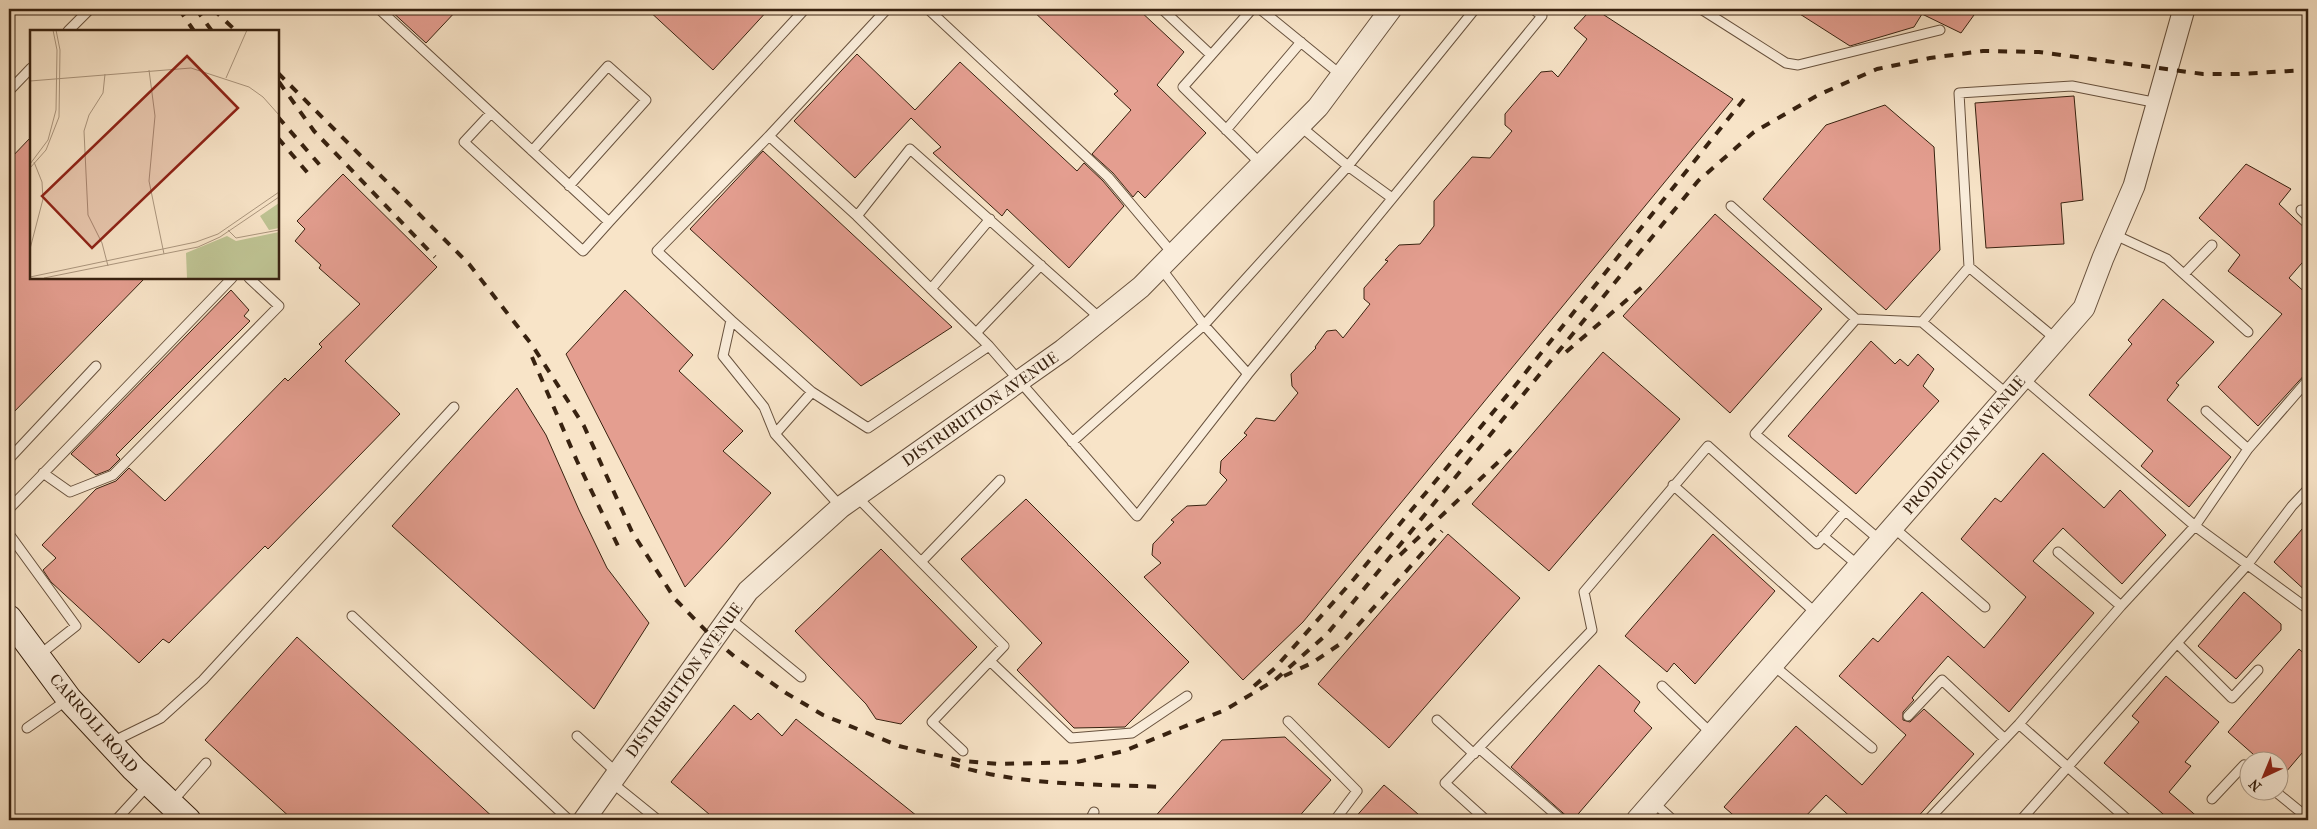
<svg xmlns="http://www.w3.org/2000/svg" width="2317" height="829" font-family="'IM FELL French Canon',serif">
<rect width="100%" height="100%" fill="#f8e4c8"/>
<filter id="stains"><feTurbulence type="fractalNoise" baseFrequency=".004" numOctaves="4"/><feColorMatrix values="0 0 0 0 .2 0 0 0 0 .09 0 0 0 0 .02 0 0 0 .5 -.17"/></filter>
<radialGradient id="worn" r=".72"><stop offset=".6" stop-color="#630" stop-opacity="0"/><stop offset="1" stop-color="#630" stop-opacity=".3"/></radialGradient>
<path fill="#e49e90" stroke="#382210" d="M389,9H458L426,43Z
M647,9H769L713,70Z
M1031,9H1138L1184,52L1157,85L1206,133L1145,198L1138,191L1133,197L1113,173L1092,154L1131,110L1114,94L1118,91Z
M1792,9H1964L1974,15L1961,33L1922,14L1914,27L1850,46Z
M1601,13L1733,99L1303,622L1243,680L1144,577L1161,563L1152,555L1153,544L1174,522L1171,520L1187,506L1206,505L1227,480L1220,473L1221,461L1247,435L1244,433L1256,418L1275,421L1298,393L1292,386L1291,374L1316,348L1315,347L1327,331L1336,330L1343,338L1370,304L1364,299V288L1388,261L1385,260L1399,245L1420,244L1434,226V201L1472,157L1490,158L1512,131L1505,125V114L1541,72L1552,71L1558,77L1587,39L1574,28L1587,14Z
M857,54L915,110L960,62L1077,171L1084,163L1103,181L1124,206L1069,268L1007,209L1002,216L933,153L941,147L911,118L855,178L794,121Z
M2074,96L2083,200L2061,203L2064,244L1986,248L1975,103Z
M1885,105L1934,147L1940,250L1886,310L1763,199L1826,125Z
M31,137V278H145L9,417V160Z
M763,151L952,327L861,386L690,229Z
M2246,164L2291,189L2279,204L2308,231V256L2289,278L2308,295V371L2258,426L2218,387L2282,314L2228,271L2240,255L2199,218Z
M343,174L437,267L345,361L400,414L268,549L265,546L169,643L163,639L139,663L51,582L43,570L56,558L42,545L96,489L116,481L129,468L165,501L285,378L288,381L322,347L319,344L360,304L319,268L321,265L295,241L305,229L297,221Z
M1715,214L1822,309L1730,413L1623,316Z
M231,290L249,310L244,316L250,321L116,455L120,459L109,470L96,475L71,454Z
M625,290L693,355L679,371L743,431L723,451L771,493L685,587L566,354Z
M2163,299L2214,342L2176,383L2179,385L2167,400L2231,457L2189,507L2141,466L2153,451L2089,395L2132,344L2128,340Z
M1871,341L1895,364L1900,359L1908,366L1918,354L1934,369L1923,386L1939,401L1856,494L1788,436Z
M1603,352L1680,419L1549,571L1472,504Z
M517,388L546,435L579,510L607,568L649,623L594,709L392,526Z
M2043,453L2104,508L2120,490L2166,535L2122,584L2063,528L2048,544L2033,561L2094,613L2009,712L1948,656L1925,682L1912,698L1914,700L1903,712V720L1910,722L1924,709L1974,754L1915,820H1854L1826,795L1802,820H1739L1724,807L1796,726L1862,785L1906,735L1839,676L1873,638L1878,642L1922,592L1984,648L2005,623L2026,597L1961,539L1995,498L2001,502Z
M1026,499L1189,662L1125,727L1074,728L1017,670L1042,643L961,559Z
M2308,522V593L2274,562Z
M1448,534L1520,598L1389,748L1318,684Z
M1713,534L1775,591L1695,684L1674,663L1667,672L1625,636Z
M881,549L977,647L901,724L876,719L866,704L795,631Z
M2244,592L2281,624V630L2236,679L2198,646Z
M297,637L496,820H293L205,740Z
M2299,649L2308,657V746L2280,779V762H2262L2228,732Z
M1599,665L1640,702L1634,711L1652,728L1573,820H1571L1511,767Z
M2166,676L2219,722L2185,762L2191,766L2169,792L2201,820H2170L2104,763L2139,722L2132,716Z
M734,705L751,720L758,713L782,736L796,719L922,820H716L671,782Z
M1285,737L1331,780L1296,820H1152L1222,740Z
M1384,785L1425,820H1353Z"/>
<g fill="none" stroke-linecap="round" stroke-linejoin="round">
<g stroke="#68523e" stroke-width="11">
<path id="service" d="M379,9L609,222L805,9
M928,9L1108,177L1173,254
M1162,9L1211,55
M1252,9L1183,87L1261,164
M1260,9L1341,75
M1701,9L1786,63L1798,65L1940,30
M68,31L90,9
M9,91L31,68
M491,113L464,142L583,251L609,222
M1300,126L1348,166L1392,198
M1226,130L1301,42
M769,136L887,9
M532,151L608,66L646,100L569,186
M1731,206L1856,319
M2301,210L2308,217
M2113,234L2167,259L2248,332
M1160,267L1204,325L1248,374
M1969,267L1959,93L2072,86L2158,103
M2184,274L2212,245
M931,289L990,219
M731,320L812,392
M976,333L1041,265
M989,346L1137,516L1248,374L1542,16L1533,9
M2023,378L2195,526L2248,449L2308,380
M2008,395L1922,322L1969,267L2057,340
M2206,411L2248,449
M775,434L764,407L723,356L731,320L657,251L769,136L857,216
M1072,442L1204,325L1348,166L1475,9
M9,459L96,366
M43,473L70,492L113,475L279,306L249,278
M1673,485L1817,614
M856,496L1004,646L932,722L963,751
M841,507L775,434L812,392L868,428L989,346L857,216L910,149L1101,319
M9,509L232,278
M1893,527L1985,607
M9,534L76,626L38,656
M1823,536L1859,566
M1881,541L1755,434L1856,319L1922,322
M2058,552L2121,606
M921,562L1000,480
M352,616L569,820
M729,618L801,677
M990,661L1071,738L1132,733L1187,696
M1773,665L1872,748
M2258,670L2232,698L2177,643L2248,564L2292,506L2308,489
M1662,686L1712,734
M1908,716L1942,680L2005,739
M1437,720L1474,754
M1288,721L1357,791L1335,820
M2019,724L2128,820
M27,728L67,700
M577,736L617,773
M112,742L161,718L203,680L454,407
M1479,748L1562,820
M611,782L658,820
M2276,792L2308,818
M2212,799L2244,765L2250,769
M1653,802L1673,820
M171,803L206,763
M116,820L149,784
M1090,820L1094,812
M1486,820L1445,783L1592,630L1584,592L1708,446L1817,544L1845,511
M1928,820L2019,724L2121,606L2195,526L2308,609
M2021,820L2177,643"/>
</g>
<g stroke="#68523e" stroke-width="23">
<path id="tertiary" d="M584,820L748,591L841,507L1063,350L1141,287L1318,107L1391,9
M1637,820L2084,308L2103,258L2134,186L2184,9"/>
</g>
<g stroke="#382210" stroke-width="27">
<path id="secondary" d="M9,618L69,699L134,769L188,820"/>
</g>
<use href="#service" stroke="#faeddb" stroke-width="9"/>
<use href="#tertiary" stroke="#faeddb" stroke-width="21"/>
<use href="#secondary" stroke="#faeddb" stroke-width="25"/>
<path stroke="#382210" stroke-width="4" stroke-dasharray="9 9" stroke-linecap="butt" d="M179,9L194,31
M196,9L212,31
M213,9L236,31
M278,73L469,264L532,345L584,426L632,532L675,599L713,638L735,657L786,693L823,715L899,746L962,761L999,764L1077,762L1124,751L1225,710L1275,680L1327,634L1698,181L1754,132L1818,95L1877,69L1930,58L1983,51L2039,52L2203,74H2238L2308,70
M279,82L314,131L435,257
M278,117L325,171
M278,138L312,178
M1566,352L1642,287
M532,357L577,461L620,550
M1400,555L1511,450
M1284,676L1312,663L1343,642L1442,531
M1254,686L1275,668L1354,579L1514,387L1744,99
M951,764C1019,786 1093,784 1164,787"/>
</g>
<g text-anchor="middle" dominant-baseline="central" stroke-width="5" stroke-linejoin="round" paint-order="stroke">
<g font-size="16" fill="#382210" stroke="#faeddb">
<text transform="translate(980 409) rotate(-35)">DISTRIBUTION AVENUE</text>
<text transform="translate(1964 445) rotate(-49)">PRODUCTION AVENUE</text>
<text transform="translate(684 680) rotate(-54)">DISTRIBUTION AVENUE</text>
<text transform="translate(94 723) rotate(49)">CARROLL ROAD</text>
</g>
</g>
<g transform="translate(30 30)">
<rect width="249" height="249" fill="#f8e4c8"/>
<path d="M249,173V198L239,200L230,186ZM249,202V248H157L156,223L197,206L206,211Z" fill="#bfc494"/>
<path fill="none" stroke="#ab967e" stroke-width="1" d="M119,40L125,86L119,151L134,224M75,44L73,63L59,85L54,101L58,185L72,213L78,236M196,48L217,0M0,51L161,38L219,57L233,67L249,85M0,134L18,110L26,80L27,20L23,0M0,138L16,120L29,87L30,20L26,0M198,200L206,208L249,200M0,219L13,169L12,152L4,132M0,247L166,212L188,204L249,162M14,248L168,217L190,207L249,167"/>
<path fill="#8f2418" fill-opacity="0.15" stroke="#8f2418" stroke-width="2.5" d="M157,26L208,78L62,218L12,166Z"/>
<rect width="249" height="249" fill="none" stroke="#382210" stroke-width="2.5"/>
</g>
<rect width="2317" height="829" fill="none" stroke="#f8e4c8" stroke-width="30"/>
<rect x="10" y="10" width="2297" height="809" fill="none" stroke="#382210" stroke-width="2.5"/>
<rect x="15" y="15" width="2287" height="799" fill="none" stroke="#382210"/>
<g transform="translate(2264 776) rotate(224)"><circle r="24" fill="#faeddb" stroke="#ac9c8a"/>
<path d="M0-4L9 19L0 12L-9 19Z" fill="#8f2418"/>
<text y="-8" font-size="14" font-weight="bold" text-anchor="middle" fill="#382210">N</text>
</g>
<rect width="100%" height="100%" filter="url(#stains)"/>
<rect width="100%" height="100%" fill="url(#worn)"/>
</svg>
